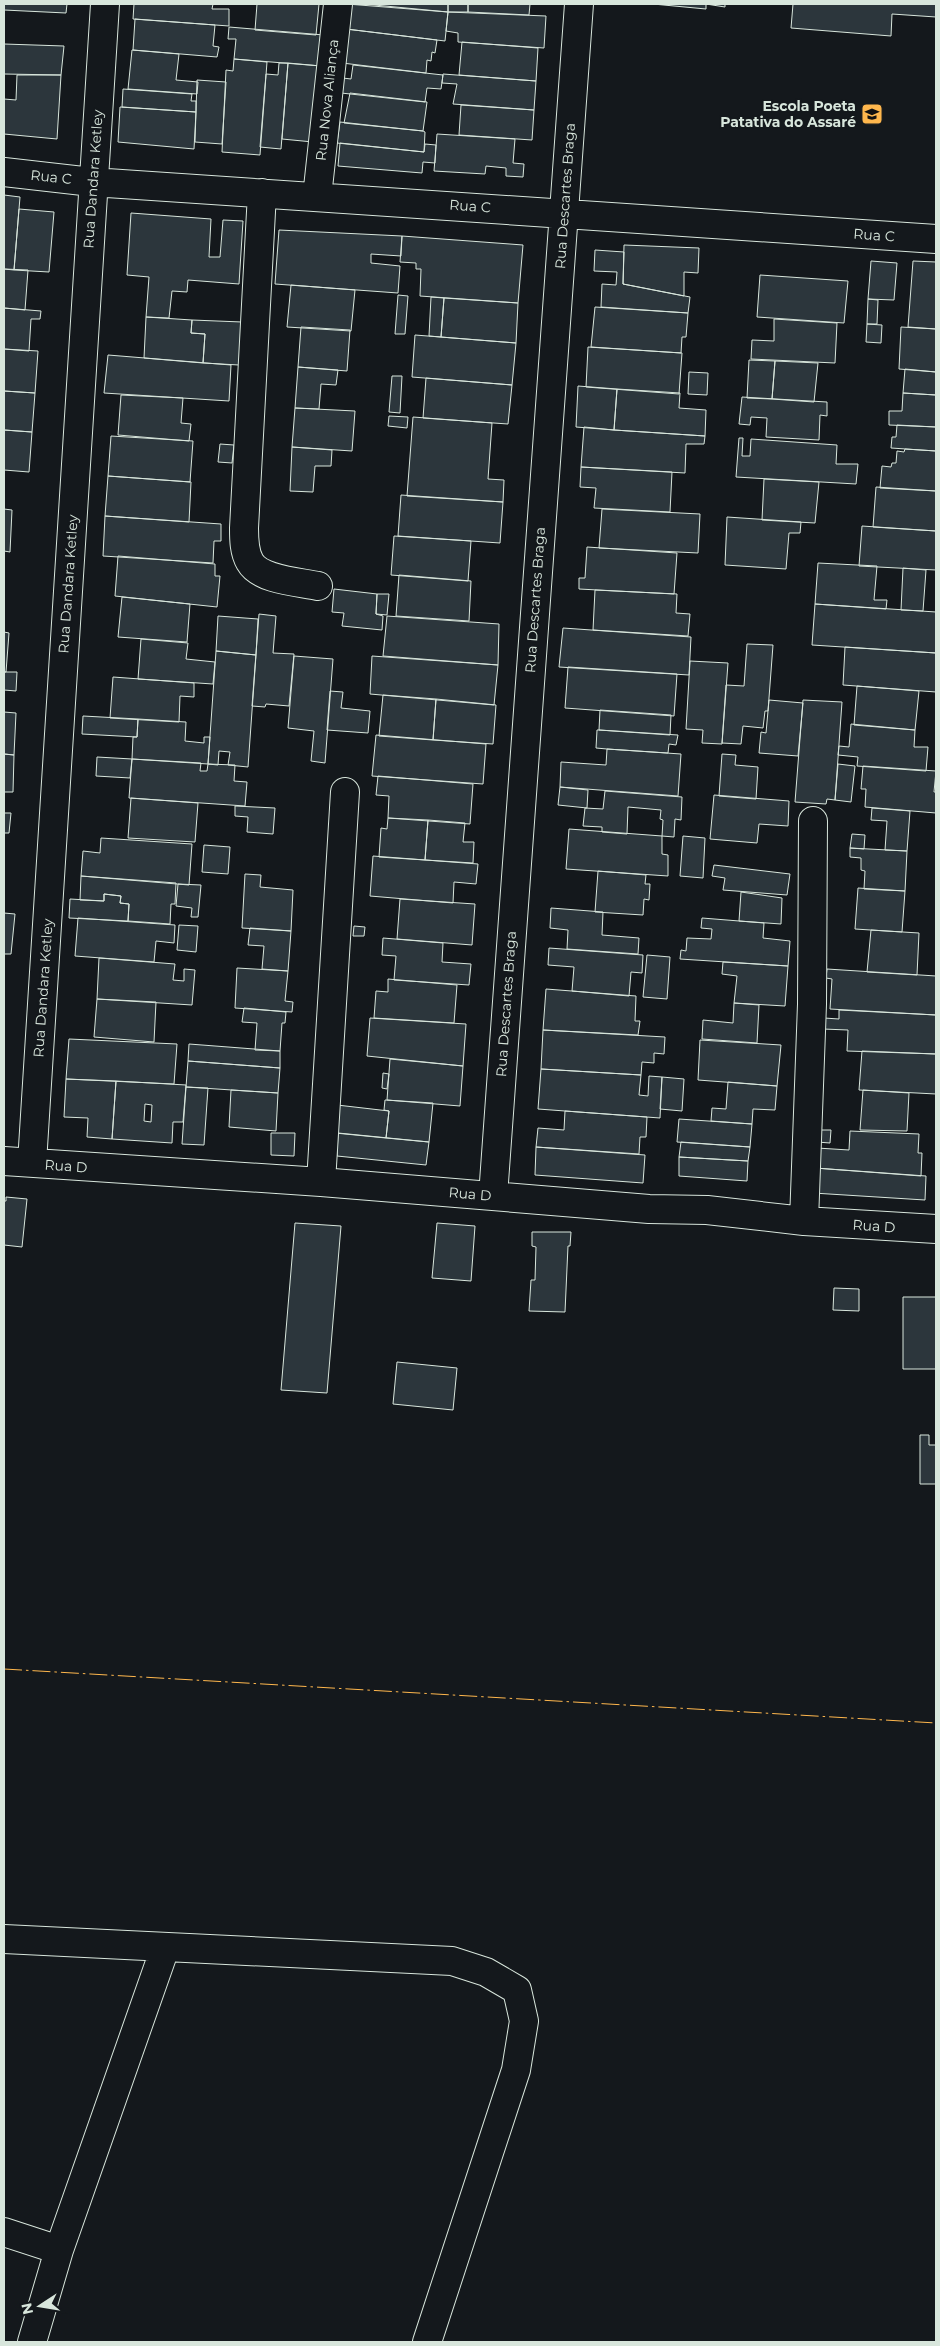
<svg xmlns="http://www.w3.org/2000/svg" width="940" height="2346" font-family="Montserrat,sans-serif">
<rect width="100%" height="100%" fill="#14181c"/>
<path fill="#2c363c" stroke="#d8e6dc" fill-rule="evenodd" d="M4,4H67L66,13L4,10Z
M134,4H213L212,9H229V26L133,19Z
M257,4H319L316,35L255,30Z
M347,4L448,12L445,41L346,29Z
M364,4H448V12Z
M448,4H468V12H448Z
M468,4H530L529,15L468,12Z
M653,4H725V7L706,4V9Z
M793,4H936V17L892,14L891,36L791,28Z
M448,12L546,16L544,48L458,42V33L446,31Z
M135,19L215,25L213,46L219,47L217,57L133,50Z
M229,27L324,35L321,66L234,59L236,39H228Z
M346,29L437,40L435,53L432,52L431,61L427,60L426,73L342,63Z
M462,42L538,48L536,81L459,75Z
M4,44L64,46L61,75L4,74Z
M132,50L179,54L176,80L198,82L197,94L128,89Z
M234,59L267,62L260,155L222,152L226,70L233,71Z
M279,63H288L281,149L260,147L266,74L278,75Z
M288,63L321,66L313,142L282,139Z
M353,65L443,75L441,89L427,88L425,102L341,93L343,78L351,79Z
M443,74L536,81L534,110L453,104L457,84L442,83Z
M17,75H61L57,139L4,134V99L16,100Z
M197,80L226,82L222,144L195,142Z
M123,89L192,94L191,101H196V112L122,107Z
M350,93L427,102L423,131L344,123Z
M461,105L534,110L532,140L459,135Z
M120,107L196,112L194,149L118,142Z
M340,122L423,131L425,132L424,152L337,143Z
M437,134L515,139L513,163L524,164L523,177L506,176V168L486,166L485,174L434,171Z
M340,143L424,152L425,144L436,145L435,163L423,162L422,173L338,166Z
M4,195L20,197L14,270L4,269Z
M19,209L54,212L49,272L14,270Z
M131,213L211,219L209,257H220L223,220L243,221L239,284L188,280L187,292L172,291L169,318L146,317L149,277L127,275Z
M279,230L402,236L401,256L371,254V263L400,266L398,293L275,284Z
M402,236L523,245L518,303L420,296L421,269H416V263L400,262Z
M624,245L699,248L698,273L684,272V296L623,284Z
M595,250L624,252L623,284L690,297L688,313L601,307L602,284L616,285L617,272L594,271Z
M871,261L897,263L894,300L868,299Z
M913,261L936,262V329L908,327Z
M4,269L28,270L25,310L4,308Z
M760,275L848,281L844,323L757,317Z
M291,285L355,290L351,331L287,327Z
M398,295L408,296L405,334H395Z
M431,297L444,298L441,337L429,336Z
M444,298L518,303L516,343L441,337Z
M868,299L878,300L877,324H867Z
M595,307L688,313L686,337H682L681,353L591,347Z
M4,308L41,311L40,319H31L29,351L4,349Z
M146,317L192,320L191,333L205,334L203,363L144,358Z
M774,319L837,323L835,363L751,359L752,340L774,341Z
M192,320L242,322L239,365L203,363L205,334L191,333Z
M867,324L882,325L881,343L866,342Z
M301,327L350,330L347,371L298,367Z
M901,327L936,329V372L899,369Z
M415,335L516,343L512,385L412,377Z
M588,347L682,353L679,394L586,387Z
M4,349L38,351L35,393L4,391Z
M108,355L231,365L229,401L104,393Z
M749,360L775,361L772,399L747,398Z
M775,361L818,363L814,402L772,399Z
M298,367L338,370L336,385L321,384L319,409L295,408Z
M905,369L936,372V395L903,393Z
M689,372L708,373L707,395L688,394Z
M392,376H402L400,413L389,412Z
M426,378L512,385L508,424L423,418Z
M578,386L617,389L614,430L576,427Z
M617,389L680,393L679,408L706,410L705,436L614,430Z
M4,391L35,393L32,432L4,430Z
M903,393L936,395V427L889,425V411H902Z
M121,395L183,398L181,423L191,424L189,441L118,435Z
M742,397L827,402V416L820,415L819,440L766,437L767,418L751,417L750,425L739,424Z
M295,408L355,411L352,451L292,447Z
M389,416L408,417L407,428L388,426Z
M413,417L492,423L488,479L504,480L503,502L407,496Z
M897,425L936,427V451L891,448L892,437H896Z
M584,427L614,430L705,436L704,444H686L685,473L581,467Z
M4,430L32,432L29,472L4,470Z
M111,436L193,441L190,482L108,476Z
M739,438H743L742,456H750L751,439L837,445L836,464H858L856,484L736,477Z
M220,444L234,445L232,463L218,462Z
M292,447L332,450L331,466H315L313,492L290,491Z
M905,449L936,451V491L880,488L882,466L891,467L892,463H896L897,451L904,452Z
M581,467L672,472L670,512L594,508L596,488L580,487Z
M108,476L191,482L189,522L105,516Z
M764,479L819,482L815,523L762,520Z
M876,487L936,491V531L873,527Z
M401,495L503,502L500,543L398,536Z
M4,509L12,510L10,552L4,551Z
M602,509L700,514L698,553L599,548Z
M105,516L221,524V541H214L213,563L103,556Z
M727,517L801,522L800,533H789L786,569L725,565Z
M862,526L936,531V570L859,566Z
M394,536L471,541L468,581L391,575Z
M587,547L677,553L674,594L579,589V578H585Z
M118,556L215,564V576H220L217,607L115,596Z
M818,563L877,566L874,600H887L886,609L815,604Z
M903,568L926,570L923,611L901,610Z
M399,575L471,581L469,621L396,616Z
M334,589L377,594L376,614L383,616L382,630L342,626L344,613L332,612Z
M595,590L677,594L676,613L690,614L688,636L593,630Z
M377,594H389L387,615L376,614Z
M122,597L190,604L187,642L118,637Z
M815,604L936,612V653L812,645Z
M259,614L276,616L273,653L294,654L289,706L266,704L265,707L252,706Z
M218,616L258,619L256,655L216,651Z
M387,616L499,624L498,665L383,656Z
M563,628L691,637L689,675L559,667Z
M4,632L9,633L6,672H4Z
M141,639L188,643L186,659L215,662L213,684L138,679Z
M747,644L773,645L768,711H765L763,728L743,726L741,744L722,743L726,685L744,686Z
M845,647L936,653V692L843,685Z
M216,651L256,655L248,767L228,765L230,752L219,751L218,765L208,764Z
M294,656L333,659L325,763L311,761L314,731L288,728Z
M372,656L498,665L494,705L370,694Z
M690,661L728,663L722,744L702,743L703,730L686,729Z
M568,667L677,674L674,716L565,708Z
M4,672H17L16,691L4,690Z
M113,677L194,683V697L180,696L179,722L110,718Z
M857,686L919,691L915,730L854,725Z
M330,691L343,692L341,708L370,711L368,733L327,730Z
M383,695L436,699L433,740L379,736Z
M436,699L496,705L493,744L433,740Z
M769,700L803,703L798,756L759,753L761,732L766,733Z
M803,700L842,702L835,800L827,799L826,804L795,802Z
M600,710L671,715L670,735L599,730Z
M4,712L16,713L14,755L4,754Z
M83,716L138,719L137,737L82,734Z
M138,719L186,722L185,741L204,743V737H210L208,764L132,759L133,737H137Z
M851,724L915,730L914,747H928L926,771L857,766L858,757L838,755L839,746L849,747Z
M597,730H599L678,735L676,745L669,744L668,753L607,749L596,748Z
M376,735L486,744L483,784L372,776Z
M607,749L681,754L678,796L560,787L561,762L606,765Z
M4,754L14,755L13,792H4Z
M722,754L736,755L735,765L758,767L756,799L719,796Z
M97,757L132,759L130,778L96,776Z
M132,759L201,763L200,771H207L208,764L235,765L234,781L247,782L245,806L129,798Z
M838,764L855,766L851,802L835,800Z
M863,766L936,771L934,792H936V813L865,807L866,789H861Z
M378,776L473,784L470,824L388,818L389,796L376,795Z
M560,787L588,790L587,808L558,805Z
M605,791L682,797L681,820L675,819L674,837L662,836L663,820L660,819L661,810L628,807L627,834L602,832V827L583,826L585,808L603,809Z
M714,795L789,801L788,826L759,824L757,843L710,839Z
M131,798L198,803L195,842L128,838Z
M235,806L275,808L273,834L247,832L248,817L235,816Z
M872,808L910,811L907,851L885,850L887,821L871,820Z
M4,813H11L9,833H4Z
M388,818L428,820L425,860L379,857L381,828L387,829Z
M428,820L465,823L463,842H474L473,863L425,860Z
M569,829L662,836V854L668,855V876L566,869Z
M852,834L865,835L864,849L850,848Z
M683,836L705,838L703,878L680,876Z
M101,838L192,844L189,885L81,876L83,851L100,853Z
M204,845L230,847L228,874L202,872Z
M850,848L907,851L905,891L864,889L865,871L861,870V858L850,857Z
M373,856L478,864L476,884L454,882L453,903L370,896Z
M714,865L790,874L787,895L723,890L725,878L712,876Z
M598,871L646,875L645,884H650L649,900L644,899L643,915L595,912Z
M245,874L261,875L260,887L293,890L291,931L242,928Z
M81,876L176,883L175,904H171L170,924L128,921L129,904L120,903L121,896L104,894V901L80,900Z
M178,884L201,885L198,917H191L192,908L176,906Z
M858,888L905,891L902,932L855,929Z
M741,892L782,898L781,924L739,921Z
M104,894L121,896L120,903L129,904L128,921L69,918L70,899L104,901Z
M400,899L475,904L472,945L397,939Z
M551,908L603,912L602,935L639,938L638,954L567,949L568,930L550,928Z
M4,913L15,914L11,954H4Z
M78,918L175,925L174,943L156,941L154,962L75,956Z
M702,918L764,923L763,938L790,941L788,966L680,959L681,950L686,951L687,938L711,939L712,929L701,928Z
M179,925L198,926L196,952L177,950Z
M354,926L365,927L364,936H353Z
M250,928L291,931L288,971L262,969L264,946L248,945Z
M871,930L919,933L917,975L867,972Z
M383,938L443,943L442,962L471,964L469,985L394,980L396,956L382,955Z
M549,948L643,955L642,973L631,972L629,996L572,991L574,967L548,965Z
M647,955L670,957L667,999L643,997Z
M99,958L175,964L173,980L184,981V969L195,970L192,1005L97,999Z
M723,962L788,966L785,1006L734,1003L737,976L722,974Z
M237,968L288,971L285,1001L293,1002L292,1012L235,1008Z
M827,969L936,976V1015L830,1009L832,979L826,978Z
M388,979L457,985L454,1023L374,1018L376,991L388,992Z
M546,989L636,996L635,1021H640L638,1035L543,1030Z
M97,999L156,1002L154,1042L94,1037Z
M734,1003L759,1005L757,1043L702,1039L703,1020L733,1023Z
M244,1008L286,1012L285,1023H282L280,1051L255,1050L257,1023L242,1022Z
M839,1010L936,1015V1054L847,1051L848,1030L823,1029L824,1018L839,1019Z
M370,1018L466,1024L463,1066L367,1056Z
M543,1030L665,1037L664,1054L654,1053V1063L642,1062L641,1075L541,1069Z
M69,1039L177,1044L174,1084L66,1079Z
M700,1040L781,1045L777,1086L698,1080Z
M189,1044L280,1051V1068L188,1061Z
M862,1051L936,1054V1094L859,1090Z
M390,1059L463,1066L460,1106L387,1100Z
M188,1061L280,1068L278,1093L186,1087Z
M541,1069L641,1075L639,1095L648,1096L649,1076L662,1077L660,1118L538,1109Z
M383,1073L389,1074L387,1089L382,1088Z
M662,1077L684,1079L682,1111L660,1109Z
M66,1079L116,1081L112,1139L87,1137L88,1118L64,1117Z
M116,1081L186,1085L183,1122H173L172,1143L112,1139ZM145,1104L152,1105L151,1122L144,1121Z
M728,1082L777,1086L775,1110L753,1109L752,1124L711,1121L712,1108L726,1109Z
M186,1087L208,1088L204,1145L182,1144Z
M231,1090L278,1093L276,1131L229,1127Z
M863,1090L909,1093L907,1131L860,1130Z
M385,1100L433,1103L429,1142L386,1138L389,1111L384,1110Z
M337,1105L389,1111L386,1138L335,1133Z
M565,1111L647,1117L646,1137H640L639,1154L536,1147L538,1128L564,1130Z
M679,1119L752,1124L750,1147L677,1142Z
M818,1130H831L830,1143L817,1142Z
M850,1131L919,1134L918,1153H922L921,1176L815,1168L817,1148L849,1150Z
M271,1133H295L294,1156L271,1155Z
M338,1133L429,1142L426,1165L337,1156Z
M681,1142L750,1147L748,1161L679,1157Z
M536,1147L645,1155L643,1183L535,1175Z
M679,1157L748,1161L747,1181L679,1176Z
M815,1168L926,1176L925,1200L813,1193Z
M6,1197L27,1199L22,1247L4,1245V1201H6Z
M295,1223L341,1226L327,1393L281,1390Z
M437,1223L475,1226L471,1281L432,1278Z
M532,1232H571L570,1246H568L565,1312L529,1311L531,1280H535L536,1247L532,1246Z
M834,1288L859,1289V1311L833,1310Z
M903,1297H936V1369H903Z
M397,1362L457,1368L453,1410L393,1404Z
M920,1435H929V1445H936V1484H920Z"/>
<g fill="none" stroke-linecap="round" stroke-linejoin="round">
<g stroke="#d8e6dc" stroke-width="30">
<path id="minor" d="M4,172L92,182L936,239
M262,193L244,528C244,539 244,552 250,562C260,580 299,582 318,586
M317,197L338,4
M4,1161L321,1182L649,1209L707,1210L804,1221L936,1229
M32,1163L105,4
M321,1182L345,792
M493,1196L579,4
M804,1221L812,1004L813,821
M4,1939L452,1961L486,1972L517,1990L524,2021L516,2070L427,2342
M4,2232L59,2250
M32,2342L59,2250L165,1948"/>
</g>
<use href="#minor" stroke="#14181c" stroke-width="28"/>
<path stroke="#ffb74d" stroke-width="1" stroke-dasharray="18 4 2.5 4" stroke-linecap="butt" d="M4,1669L936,1723"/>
</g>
<defs>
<g id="school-square" transform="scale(1.125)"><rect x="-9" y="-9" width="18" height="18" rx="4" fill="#ffb74d" stroke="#14181c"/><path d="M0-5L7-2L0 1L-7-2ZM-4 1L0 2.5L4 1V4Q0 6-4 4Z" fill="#111"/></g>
</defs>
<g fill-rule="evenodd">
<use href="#school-square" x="872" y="114"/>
</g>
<g text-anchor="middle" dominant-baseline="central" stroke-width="4" stroke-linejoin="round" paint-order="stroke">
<g font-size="14" fill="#d8e6dc" stroke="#14181c">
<text transform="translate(327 100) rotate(-84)">Rua Nova Aliança</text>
<text transform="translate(51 177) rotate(6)">Rua C</text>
<text transform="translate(93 179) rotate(-86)">Rua Dandara Ketley</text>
<text transform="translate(565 196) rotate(-86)">Rua Descartes Braga</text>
<text transform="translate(470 206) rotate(4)">Rua C</text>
<text transform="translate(874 235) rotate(4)">Rua C</text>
<text transform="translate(68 584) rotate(-86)">Rua Dandara Ketley</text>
<text transform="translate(535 600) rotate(-86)">Rua Descartes Braga</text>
<text transform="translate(43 988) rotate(-86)">Rua Dandara Ketley</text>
<text transform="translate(506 1004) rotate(-86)">Rua Descartes Braga</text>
<text transform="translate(66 1166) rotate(4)">Rua D</text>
<text transform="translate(470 1194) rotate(5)">Rua D</text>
<text transform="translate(874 1226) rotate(4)">Rua D</text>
</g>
<g font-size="14" font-weight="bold" fill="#d8e6dc" stroke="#14181c" text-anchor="end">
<text x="856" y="106">Escola Poeta<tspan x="856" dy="16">Patativa do Assaré</tspan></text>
</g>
</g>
<rect width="940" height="2346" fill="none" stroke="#d8e6dc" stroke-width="10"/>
<g transform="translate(40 2306) rotate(258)" stroke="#14181c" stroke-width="4" paint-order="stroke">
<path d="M0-4L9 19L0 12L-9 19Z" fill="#d8e6dc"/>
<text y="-8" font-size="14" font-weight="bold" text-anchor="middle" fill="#d8e6dc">N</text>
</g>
</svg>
